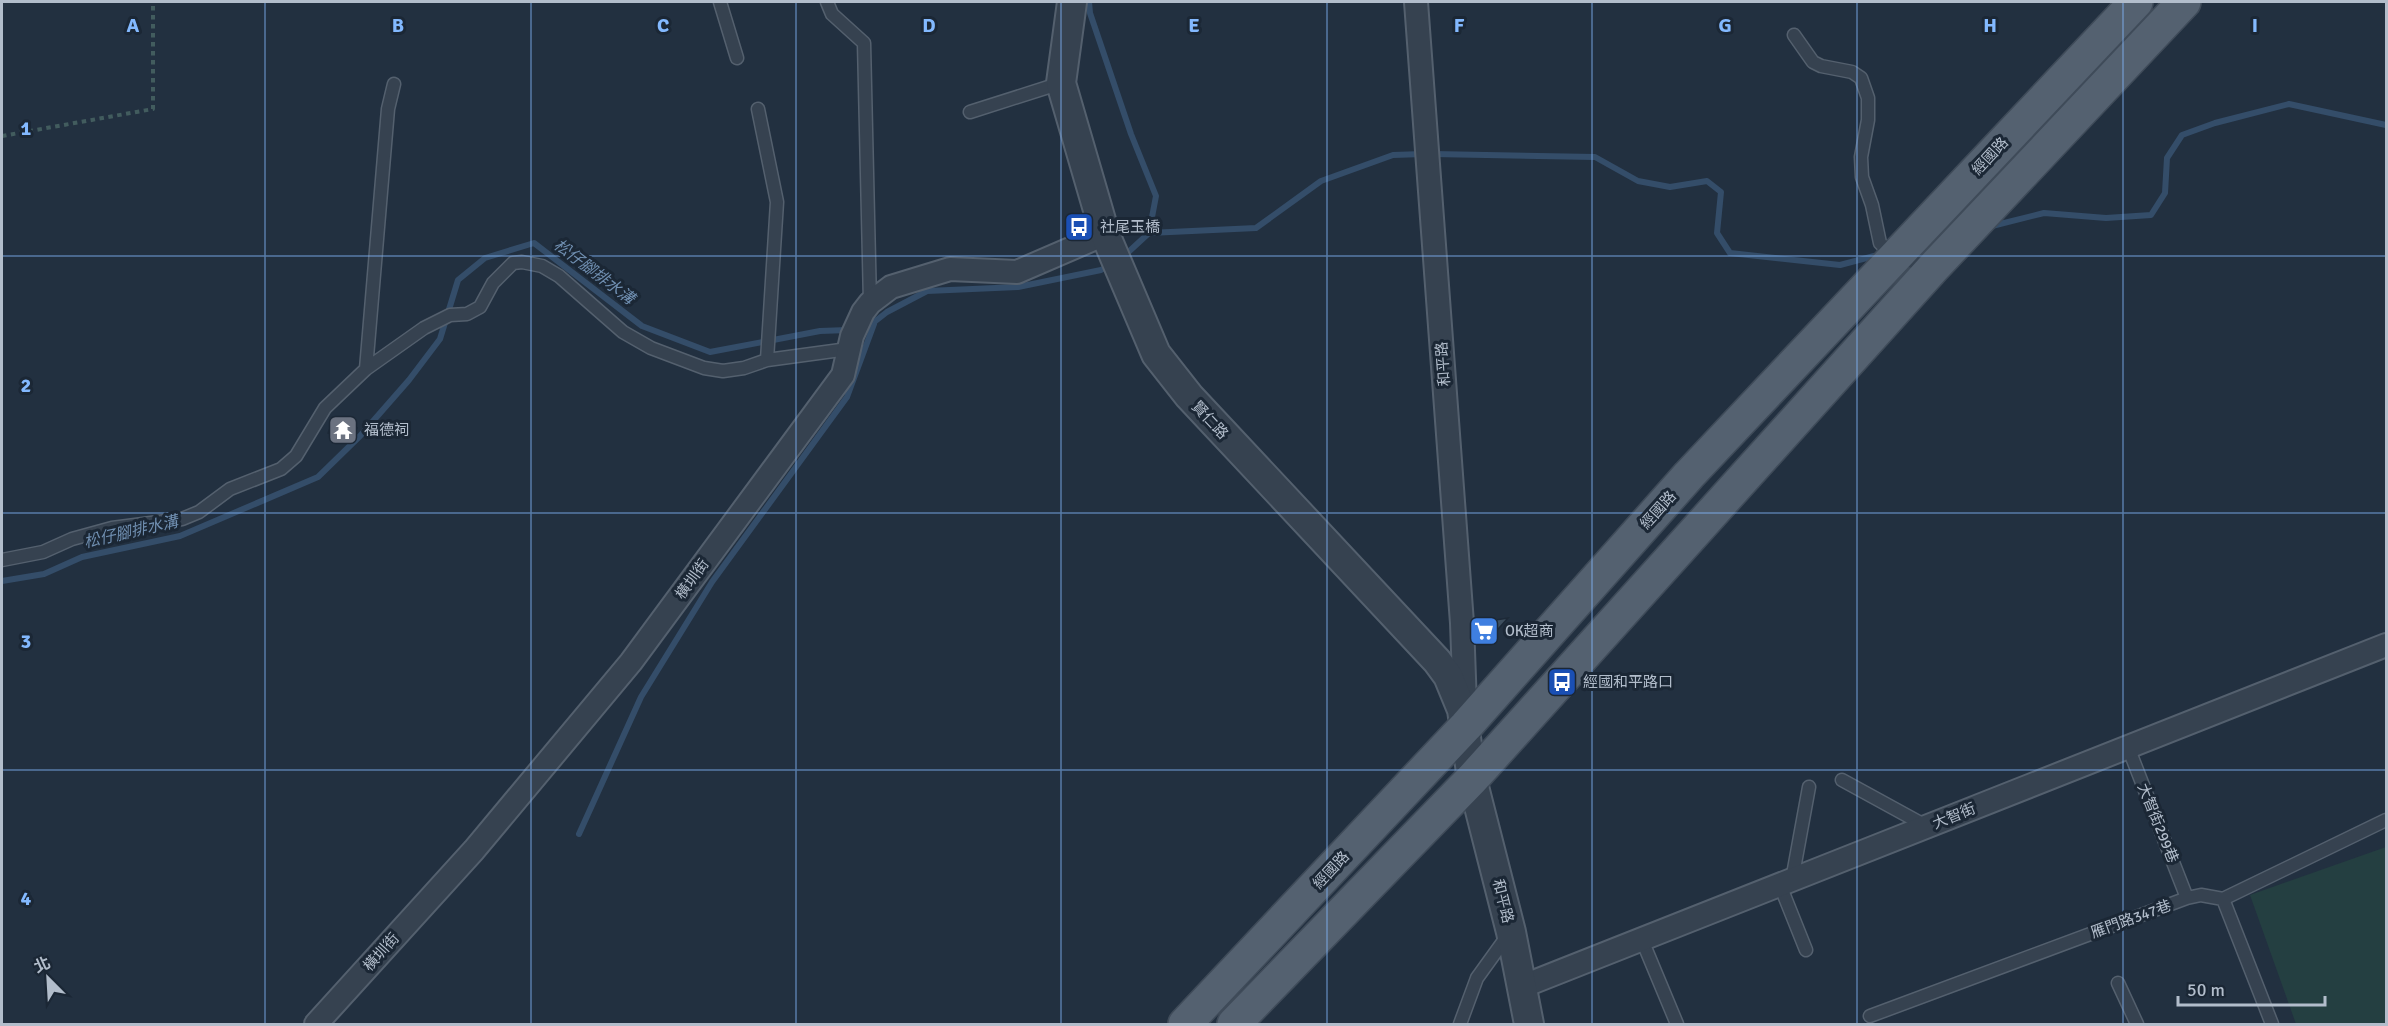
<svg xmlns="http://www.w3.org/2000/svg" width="2388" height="1026" font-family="Signika,'Noto Sans TC',sans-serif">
<rect width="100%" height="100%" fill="#223040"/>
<path fill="#243f41" d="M2386,847V1024H2296L2250,895Z"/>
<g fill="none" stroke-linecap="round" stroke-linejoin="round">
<path stroke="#344d69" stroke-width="6" d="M1089,2L1090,13L1131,134L1156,196L1149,233
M1433,154L1595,157L1638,181L1670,187L1707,181L1721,192L1717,233L1730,253L1840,265L1874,256
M1988,227L2044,213L2106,218L2151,215L2165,193L2167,158L2182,135L2215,123L2289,104L2386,125
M1123,257L1149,233L1256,228L1321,181L1393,155L1423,154
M864,330L887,312L927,291L1018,287L1101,270L1110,265
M2,581L44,574L82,557L180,536L318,477L360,436L409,380L440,339L458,280L485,258L534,243L642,326L710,352L820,331L848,330
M579,834L641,697L712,582L847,397L874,324"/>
</g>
<path fill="#3e4f5f" stroke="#1d2937" stroke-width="1.5" d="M334,419L357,428L351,441L328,433Z
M1508,618L1490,638L1471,641V624Z"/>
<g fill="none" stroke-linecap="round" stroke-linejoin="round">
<g stroke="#54606e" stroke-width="15">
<path id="service" d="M720,2L737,58
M827,2L832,14L864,43L870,303
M1794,35L1813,62L1821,66L1852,72L1861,78L1868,98V120L1861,157L1862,177L1872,205L1880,243L1894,257L1932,267
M758,109L777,202L767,360
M970,112L1061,83
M366,369L388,109L394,84
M2,560L43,552L72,539L112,528L182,519L199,512L230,489L281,469L296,456L325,408L366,369L424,328L450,315L467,314L480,307L493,283L513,263L522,262L542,266L559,276L623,332L651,348L704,368L723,371L744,368L767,360L848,349
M2128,747L2187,898
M1842,780L1926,826
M1792,880L1809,787
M1780,885L1806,950
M2223,899L2272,1024
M1642,940L1677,1024
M2118,983L2137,1024
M1870,1016L2187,898L2201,895L2223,899L2386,820
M1460,1024L1477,978L1508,935"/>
</g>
<g stroke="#54606e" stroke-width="26">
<path id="minor" d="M1416,2L1462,623L1465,706
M1521,987L2386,645
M316,1024L474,850L631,662L843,375L852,336L863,312L870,303L891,287L950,269L1017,272L1105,234"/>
</g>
<g stroke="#54606e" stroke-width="32">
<path id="tertiary" d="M1072,2L1061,83L1105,234L1156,354L1189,396L1437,661L1448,676L1462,710L1472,779L1511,932L1529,1024"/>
</g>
<g stroke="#3f4b59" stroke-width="36">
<path id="primary" d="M1185,1024L1466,726L1689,475L2136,2
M1234,1024L1472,779L1933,268L2184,2"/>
</g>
<path stroke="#425c5e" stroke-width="4" stroke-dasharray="4.5 4.5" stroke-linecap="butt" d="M2,136L153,109V2"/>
<use href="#service" stroke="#364250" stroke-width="12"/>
<use href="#minor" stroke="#364250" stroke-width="22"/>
<use href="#tertiary" stroke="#364250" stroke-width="28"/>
<use href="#primary" stroke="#546170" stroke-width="33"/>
</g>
<path fill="none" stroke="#83b9ff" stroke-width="1.5" stroke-opacity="0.55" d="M265,2V1024M531,2V1024M796,2V1024M1061,2V1024M1327,2V1024M1592,2V1024M1857,2V1024M2123,2V1024M2,256H2386M2,513H2386M2,770H2386"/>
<defs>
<g id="bus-square" transform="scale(1.5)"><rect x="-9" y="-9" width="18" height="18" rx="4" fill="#1a4fb4" stroke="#1b2735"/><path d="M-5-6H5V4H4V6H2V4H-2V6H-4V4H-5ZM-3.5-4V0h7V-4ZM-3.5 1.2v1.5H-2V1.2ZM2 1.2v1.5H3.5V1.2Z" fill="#fff"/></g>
<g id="temple-square" transform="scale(1.5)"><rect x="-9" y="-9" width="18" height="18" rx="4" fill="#6b7280" stroke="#1b2735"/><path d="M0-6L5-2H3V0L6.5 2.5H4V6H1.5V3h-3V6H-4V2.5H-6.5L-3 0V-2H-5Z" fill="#fff"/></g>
<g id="supermarket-square" transform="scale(1.5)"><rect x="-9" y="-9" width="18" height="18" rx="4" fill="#3f7fe0" stroke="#1b2735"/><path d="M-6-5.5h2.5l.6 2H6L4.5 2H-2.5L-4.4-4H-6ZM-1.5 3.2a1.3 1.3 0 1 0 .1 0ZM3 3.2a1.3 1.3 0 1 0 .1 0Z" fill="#fff"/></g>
</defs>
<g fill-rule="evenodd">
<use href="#bus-square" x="1079" y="227"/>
<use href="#temple-square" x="343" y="430"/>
<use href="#supermarket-square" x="1484" y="631"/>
<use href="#bus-square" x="1562" y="682"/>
</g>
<g text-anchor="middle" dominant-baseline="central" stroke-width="6" stroke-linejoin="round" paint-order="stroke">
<g font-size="15" fill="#b2bdcb" stroke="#1b2735">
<text transform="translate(1990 156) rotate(-47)">經國路</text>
<text transform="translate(1443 364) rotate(-94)">和平路</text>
<text transform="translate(1210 420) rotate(47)">賢仁路</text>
<text transform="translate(1658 510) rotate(-48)">經國路</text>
<text transform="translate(692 579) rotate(-54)">橫圳街</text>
<text transform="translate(1954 816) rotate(-22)">大智街</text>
<text transform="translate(2158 823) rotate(68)">大智街299巷</text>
<text transform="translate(1331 870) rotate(-47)">經國路</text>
<text transform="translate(1503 901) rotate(76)">和平路</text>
<text transform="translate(2131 919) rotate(-20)">雁門路347巷</text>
<text transform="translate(381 952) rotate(-48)">橫圳街</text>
</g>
<g font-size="15" fill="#b2bdcb" stroke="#1b2735" text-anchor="start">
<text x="1100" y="227">社尾玉橋</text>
<text x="364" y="430">福德祠</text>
<text x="1505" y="631">OK超商</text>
<text x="1583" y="682">經國和平路口</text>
</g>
<g font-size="16" font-style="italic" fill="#708fb1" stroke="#1b2735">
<text transform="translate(594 272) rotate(37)">松仔腳排水溝</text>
<text transform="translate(131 532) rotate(-13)">松仔腳排水溝</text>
</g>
</g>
<g font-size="20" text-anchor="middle" font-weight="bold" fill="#83b9ff" stroke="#1b2735" stroke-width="6" stroke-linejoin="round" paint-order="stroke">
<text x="133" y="32">A</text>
<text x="398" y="32">B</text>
<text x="663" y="32">C</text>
<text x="929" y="32">D</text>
<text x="1194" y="32">E</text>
<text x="1459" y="32">F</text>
<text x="1725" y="32">G</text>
<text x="1990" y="32">H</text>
<text x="2255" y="32">I</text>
<text x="26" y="135">1</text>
<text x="26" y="392">2</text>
<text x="26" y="648">3</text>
<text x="26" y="905">4</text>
</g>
<rect width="2388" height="1026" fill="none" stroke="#b2bdcb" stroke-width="6"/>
<g transform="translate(48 978) rotate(336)" stroke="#1b2735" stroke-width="4.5" paint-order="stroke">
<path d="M0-4.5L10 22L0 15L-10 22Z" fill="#b2bdcb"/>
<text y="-9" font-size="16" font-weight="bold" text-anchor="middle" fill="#b2bdcb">北</text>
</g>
<path d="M2178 996v9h147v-9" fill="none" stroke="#b2bdcb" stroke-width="3"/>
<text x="2187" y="996" font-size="18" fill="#b2bdcb" stroke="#1b2735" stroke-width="4.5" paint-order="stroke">50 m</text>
</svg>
